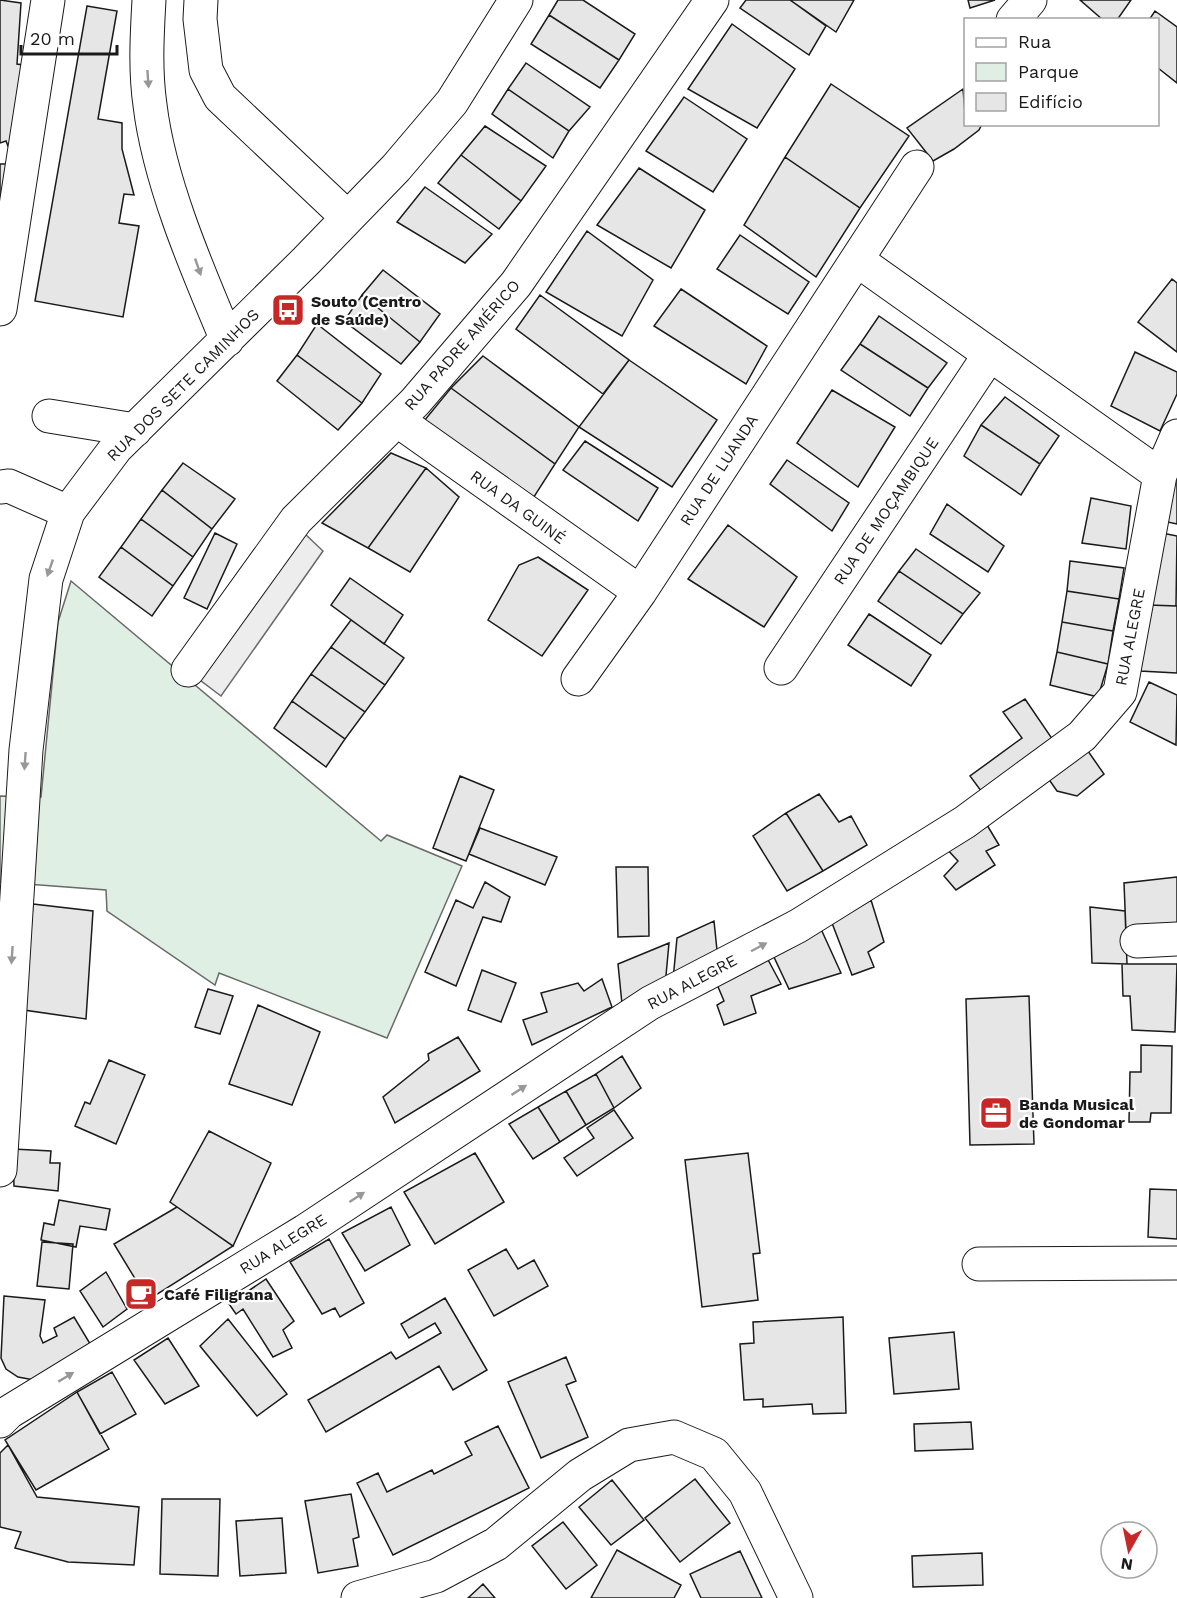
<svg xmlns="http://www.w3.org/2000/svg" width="1177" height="1598" font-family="'Work Sans',sans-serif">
<rect width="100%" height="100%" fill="#fff"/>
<path fill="#e0efe3" stroke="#6a6a6a" stroke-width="1.5" d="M71,581L381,841L387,835L462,866L387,1038L219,973L215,985L107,911L106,890L0,882V796L41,797L58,622Z"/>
<path fill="#ededed" stroke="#6a6a6a" stroke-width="1.5" d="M304,533L323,551L221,696L196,677Z"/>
<path fill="#e6e6e6" stroke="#1a1a1a" stroke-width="1.5" d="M0,0L21,3L17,64L23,65L17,143L8,146L6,141L0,143Z
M558,0H583L635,34L619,60L549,15Z
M746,0H790L826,26L809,55L740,8Z
M790,0H854L836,32Z
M968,0H995L970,8Z
M1080,0H1131L1117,20H1103Z
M87,6L117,11L98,119L122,123V149L134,195L124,194L119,223L139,226L123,317L35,301Z
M1155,11L1177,27V83L1158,68V20H1149Z
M549,15L619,60L600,88L531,44Z
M732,24L795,69L757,128L688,89Z
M526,63L590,107L569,131L508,89Z
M831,84L909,136L860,208L785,157Z
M508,89L569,131L553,158L492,114Z
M963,89L966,124H982L979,130L954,149L933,161L907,128Z
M684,97L747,139L713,192L646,151Z
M485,126L546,166L521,201L461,155Z
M461,155L521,201L499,229L438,183Z
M785,157L860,208L816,277L744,225Z
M0,164H10L0,219Z
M639,168L705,210L671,268L597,225Z
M425,187L492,234L465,263L397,222Z
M587,231L653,280L622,336L546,292Z
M740,235L809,282L788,314L717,269Z
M383,270L440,314L420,342L362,295Z
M1172,279L1177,283V352L1138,322Z
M681,289L767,346L746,384L654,326Z
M362,295L420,342L401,364L344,321Z
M540,295L629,360L603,394L516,329Z
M879,316L947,363L928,388L860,344Z
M317,324L381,374L362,403L297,355Z
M860,344L928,388L910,416L841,370Z
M1135,352L1177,372V394L1160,431L1111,406Z
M297,355L362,403L338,430L277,381Z
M483,356L579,427L555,464L451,388Z
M629,360L717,420L672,487L579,427Z
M451,388L555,464L532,500L424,421Z
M832,390L895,427L858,487L797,443Z
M1005,397L1059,436L1040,464L981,425Z
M981,425L1040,464L1021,495L964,456Z
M585,441L658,488L638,521L563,470Z
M391,453L426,468L368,548L322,523Z
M787,460L849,503L832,531L770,484Z
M183,463L235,499L212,529L162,490Z
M426,468L459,497L410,572L368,548Z
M1177,472V524L1163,521Z
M162,490L212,529L193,557L141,519Z
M1091,498L1131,506L1126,549L1082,543Z
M947,504L1004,546L988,572L930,534Z
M141,519L193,557L173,586L121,547Z
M728,525L797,577L764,627L688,579Z
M215,533L237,544L207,609L184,598Z
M1162,533L1177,536L1176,606L1149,605Z
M121,547L173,586L152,616L99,577Z
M916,549L980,593L963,614L899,571Z
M538,557L588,590L542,656L488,620L519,565Z
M1070,561L1124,568L1119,599L1067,591Z
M899,571L963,614L941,644L878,601Z
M350,578L403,615L384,644L331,605Z
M1067,591L1119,599L1113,631L1062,622Z
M1149,605L1177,606V673L1140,671Z
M869,614L931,655L911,686L848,645Z
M351,620L404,658L385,685L331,647Z
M1062,622L1113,631L1108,664L1057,652Z
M331,647L385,685L365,712L311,674Z
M1057,652L1108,664L1098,697L1050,685Z
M311,674L365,712L345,739L292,701Z
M1149,682L1177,695L1176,745L1130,722Z
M1025,699L1053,740L984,795L970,776L1022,738L1003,712Z
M292,701L345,739L326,767L274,728Z
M1083,744L1104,774L1077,796L1057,791L1043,771Z
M460,776L494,790L466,861L433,848Z
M819,794L839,822L851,816L867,845L823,871L786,813Z
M786,813L823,871L787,891L753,836Z
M984,820L999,845L986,851L995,865L956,890L944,876L958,861L946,848Z
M480,828L557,857L545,885L469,854Z
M616,867H648L649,936L618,937Z
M1177,877V923L1126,932L1124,883Z
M485,882L510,897L501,922L483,917L456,986L425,972L456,900L473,908Z
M871,900L884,942L868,952L874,967L852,975L832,923Z
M33,904L93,911L86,1019L24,1010Z
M1090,907L1125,911L1127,964L1092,963Z
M714,921L718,960L673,980L677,938Z
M821,929L841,973L789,989L773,955Z
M669,943L665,986L622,1004L618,964Z
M766,956L781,984L751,996L756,1013L724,1025L717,1005L724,1001L716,982Z
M1122,964H1177L1175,1032L1132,1030L1130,996H1123Z
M482,970L516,983L501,1022L468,1010Z
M602,979L612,1007L532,1045L523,1020L547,1012L541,993L578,983L584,991Z
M208,989L233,996L220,1034L195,1027Z
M1029,996L1034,1144L970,1145L966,999Z
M258,1005L320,1032L292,1105L229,1084Z
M458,1037L480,1071L395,1123L383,1097L429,1060L428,1054Z
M1141,1045L1172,1046L1171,1113H1151L1150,1122H1129L1130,1072H1141Z
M622,1056L641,1088L614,1108L596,1074Z
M109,1060L145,1075L116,1144L75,1126L85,1102L90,1104Z
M596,1074L614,1108L586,1125L566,1091Z
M566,1091L586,1125L560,1142L538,1107Z
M538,1107L560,1142L533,1159L509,1124Z
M614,1110L633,1138L577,1176L564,1158L594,1138L587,1128Z
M209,1131L271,1163L233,1246L170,1202Z
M13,1149L51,1151L50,1163H60L58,1191L14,1186Z
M475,1153L504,1202L435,1244L404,1192Z
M748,1153L760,1253L753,1254L758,1300L702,1307L685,1160Z
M1150,1189L1177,1190V1239L1148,1237Z
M59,1200L110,1209L106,1230L80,1226L76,1247L41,1240L44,1223L54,1225Z
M177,1207L233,1246L148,1300L114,1244Z
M391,1207L410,1245L365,1271L342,1233Z
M329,1239L364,1303L340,1317L335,1308L322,1314L290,1262Z
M42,1242L73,1244L69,1289L37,1286Z
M506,1249L518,1269L534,1260L548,1286L494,1316L468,1270Z
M106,1272L127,1309L103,1327L80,1291Z
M266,1279L294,1321L283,1330L292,1348L273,1357L243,1309L236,1314L229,1304Z
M4,1296L45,1300L40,1336L43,1343L57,1336L54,1328L74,1317L92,1347L34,1380L18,1377L6,1369L1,1358Z
M445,1298L487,1370L453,1390L439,1366L326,1432L308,1400L391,1352L396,1359L441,1333L435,1323L409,1338L401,1324Z
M843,1317L846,1413L813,1414L812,1404L763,1407V1399L744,1400L740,1344L754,1343L753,1322Z
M228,1319L287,1394L257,1416L200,1346Z
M954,1332L959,1389L894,1394L889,1338Z
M168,1338L199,1386L165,1404L134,1360Z
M566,1357L576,1381L566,1385L588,1437L541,1458L508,1382Z
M112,1372L136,1414L100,1434L77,1392Z
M77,1392L109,1449L36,1490L5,1440Z
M971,1422L973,1449L915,1451L914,1424Z
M498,1426L529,1488L393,1555L357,1483L378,1473L387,1492L432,1470L434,1474L472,1455L465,1442Z
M8,1445L37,1497L139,1507L134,1565L68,1562L15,1548L21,1532L0,1527V1453Z
M695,1479L730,1523L680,1562L645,1518Z
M612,1480L644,1520L611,1545L579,1507Z
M351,1494L359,1537L353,1539L358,1566L318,1573L305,1501Z
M162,1499H220L218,1576L160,1574Z
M282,1518L286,1573L240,1576L236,1521Z
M563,1522L597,1565L566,1589L532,1546Z
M617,1550L681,1585L674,1598H591Z
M740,1551L762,1598H701L690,1574Z
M982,1553L983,1585L913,1587L912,1556Z
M483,1584L495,1598H468Z"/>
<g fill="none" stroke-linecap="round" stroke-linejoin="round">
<g stroke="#1a1a1a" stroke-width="35">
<path id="minor" d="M149,0C147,35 145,70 150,105C159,181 197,269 227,340
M201,0L200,19L206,70L220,97L347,217
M1013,20L1030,0
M857,260L1160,475
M0,309L48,0
M49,416L135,430
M397,420L640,592
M0,487L9,486L68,512
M781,668L990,354
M188,670L296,520L415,402L516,284L712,0
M578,679L640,592L917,167
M1137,941L1177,939
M0,1170L26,750L46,579L68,512L116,448L306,261L396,168L452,102L516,0
M979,1264L1177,1263
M0,1421L9,1412L305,1231L650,1003L798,926L965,822L1082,736L1120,692L1160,475L1177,436
M358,1598L436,1576L496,1544L580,1475L629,1445L674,1437L714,1454L745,1492L796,1598"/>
</g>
<use href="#minor" stroke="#fff" stroke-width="33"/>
</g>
<defs><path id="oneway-solid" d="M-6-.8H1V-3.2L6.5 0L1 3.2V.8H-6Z" transform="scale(1.5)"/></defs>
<g fill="#989898">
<use href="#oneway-solid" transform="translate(148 79) rotate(86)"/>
<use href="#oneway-solid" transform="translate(198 267) rotate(71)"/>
<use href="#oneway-solid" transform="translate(50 568) rotate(109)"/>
<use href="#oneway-solid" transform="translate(25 761) rotate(94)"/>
<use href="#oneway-solid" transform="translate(759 947) rotate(-28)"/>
<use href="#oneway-solid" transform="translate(12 955) rotate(94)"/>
<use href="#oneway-solid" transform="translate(519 1090) rotate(-33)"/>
<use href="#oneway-solid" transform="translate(357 1197) rotate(-33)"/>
<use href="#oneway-solid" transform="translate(66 1377) rotate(-31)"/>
</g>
<defs>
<g id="bus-square" transform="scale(1.725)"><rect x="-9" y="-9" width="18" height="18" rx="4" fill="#c62828" stroke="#fff"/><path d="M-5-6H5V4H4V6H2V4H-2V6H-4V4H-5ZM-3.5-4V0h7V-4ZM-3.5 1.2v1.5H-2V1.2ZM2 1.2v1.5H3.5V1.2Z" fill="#fff"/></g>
<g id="office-square" transform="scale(1.725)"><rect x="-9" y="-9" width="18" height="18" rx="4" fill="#c62828" stroke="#fff"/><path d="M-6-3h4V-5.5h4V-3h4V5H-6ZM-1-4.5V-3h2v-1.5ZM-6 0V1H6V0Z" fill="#fff"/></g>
<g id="cafe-square" transform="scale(1.725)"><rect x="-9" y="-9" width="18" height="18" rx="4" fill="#c62828" stroke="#fff"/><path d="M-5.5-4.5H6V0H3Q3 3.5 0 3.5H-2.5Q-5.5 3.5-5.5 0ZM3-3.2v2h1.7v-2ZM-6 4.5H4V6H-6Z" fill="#fff"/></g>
</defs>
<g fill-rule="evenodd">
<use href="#bus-square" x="288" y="310"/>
<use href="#office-square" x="996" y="1113"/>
<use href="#cafe-square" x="141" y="1294"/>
</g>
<g text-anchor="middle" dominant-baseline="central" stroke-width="4.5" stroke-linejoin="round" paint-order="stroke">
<g font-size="16" font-weight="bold" fill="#1a1a1a" stroke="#fff" text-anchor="start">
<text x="311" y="301">Souto (Centro<tspan x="311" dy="18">de Saúde)</tspan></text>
<text x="1019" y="1104">Banda Musical<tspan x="1019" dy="18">de Gondomar</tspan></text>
<text x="164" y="1294">Café Filigrana</text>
</g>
<g font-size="16" fill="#1a1a1a" stroke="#fff">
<text transform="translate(462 345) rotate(-49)">RUA PADRE AMÉRICO</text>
<text transform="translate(183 385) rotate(-45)">RUA DOS SETE CAMINHOS</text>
<text transform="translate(719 470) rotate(-57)">RUA DE LUANDA</text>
<text transform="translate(518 507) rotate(36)">RUA DA GUINÉ</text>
<text transform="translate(886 511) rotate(-56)">RUA DE MOÇAMBIQUE</text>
<text transform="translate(1130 637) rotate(-79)">RUA ALEGRE</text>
<text transform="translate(692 982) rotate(-28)">RUA ALEGRE</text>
<text transform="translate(283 1244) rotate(-32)">RUA ALEGRE</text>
</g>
</g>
<rect x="964" y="18" width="195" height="108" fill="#ffffff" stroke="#a3a3a3" stroke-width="1.5"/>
<rect x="976" y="38" width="30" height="9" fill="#ffffff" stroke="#a3a3a3" stroke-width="1.5"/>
<text x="1018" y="48" font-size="18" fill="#1a1a1a">Rua</text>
<rect x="976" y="63" width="30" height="18" fill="#e0efe3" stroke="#a3a3a3" stroke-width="1.5"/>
<text x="1018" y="78" font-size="18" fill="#1a1a1a">Parque</text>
<rect x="976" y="93" width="30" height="18" fill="#e6e6e6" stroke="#a3a3a3" stroke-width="1.5"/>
<text x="1018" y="108" font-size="18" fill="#1a1a1a">Edifício</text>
<g transform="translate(1129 1550) rotate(189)"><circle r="28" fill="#ffffff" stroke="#a3a3a3" stroke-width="1.5"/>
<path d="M0-4.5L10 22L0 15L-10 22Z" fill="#c62828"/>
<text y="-9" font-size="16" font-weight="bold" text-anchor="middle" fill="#1a1a1a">N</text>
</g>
<path d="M21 45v9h96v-9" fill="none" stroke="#1a1a1a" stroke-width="3"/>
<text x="30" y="45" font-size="18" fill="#1a1a1a" stroke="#ffffff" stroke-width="4.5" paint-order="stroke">20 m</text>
</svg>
